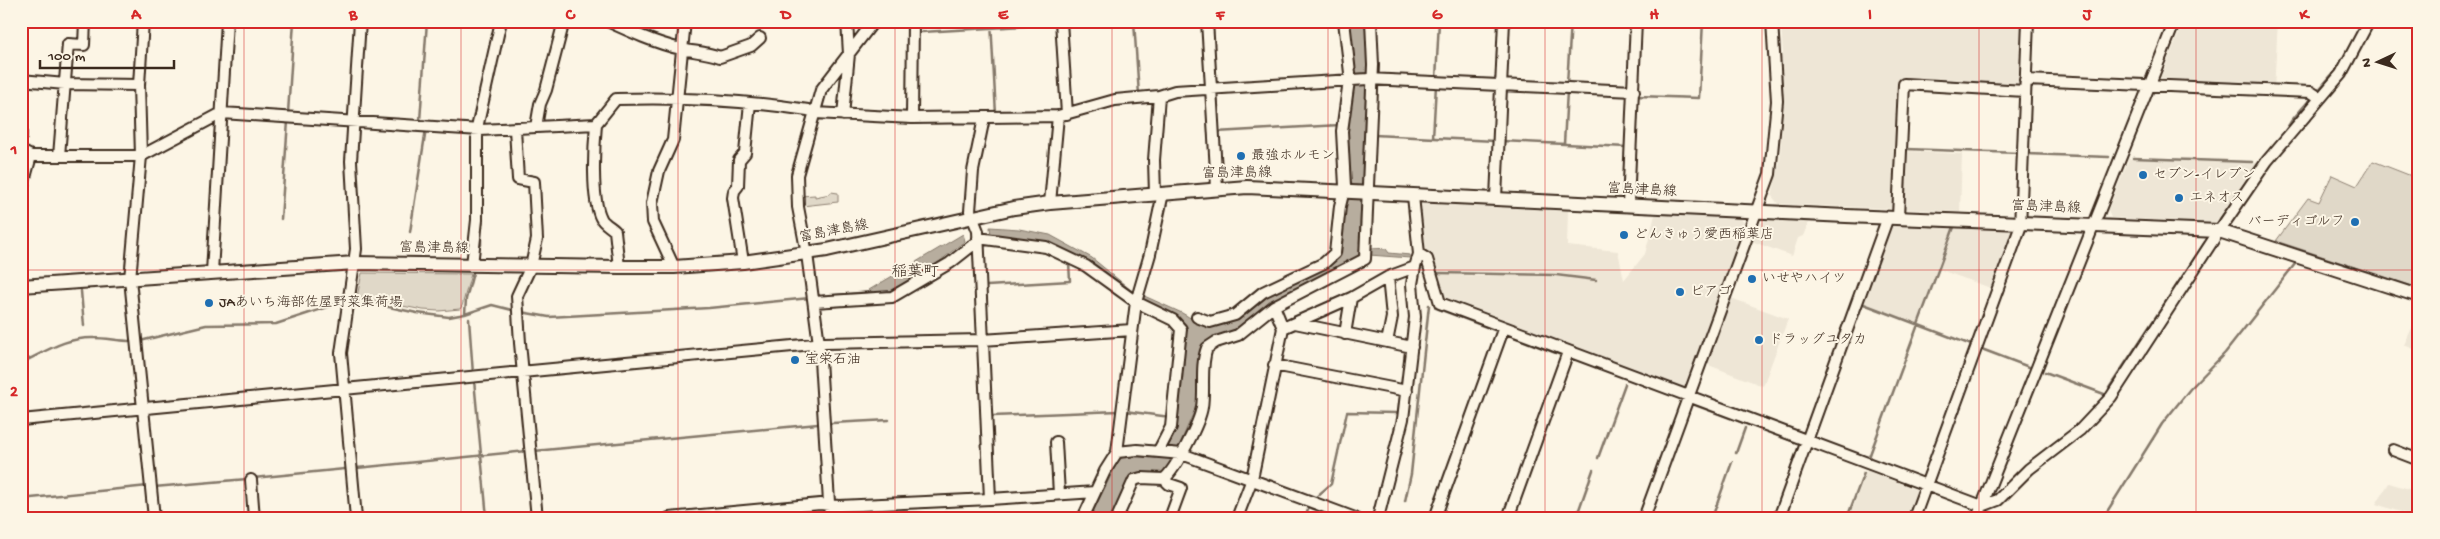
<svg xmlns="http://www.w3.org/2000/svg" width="2440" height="539" font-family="'Gochi Hand','Klee One',sans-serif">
<rect width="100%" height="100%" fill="#fcf5e5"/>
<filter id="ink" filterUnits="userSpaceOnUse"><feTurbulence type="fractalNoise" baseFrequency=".02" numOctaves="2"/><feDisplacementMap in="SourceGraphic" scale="10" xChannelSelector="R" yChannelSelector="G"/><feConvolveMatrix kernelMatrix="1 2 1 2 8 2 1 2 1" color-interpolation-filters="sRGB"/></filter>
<g filter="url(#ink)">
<path fill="#eee6d6" d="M1837,21H2025L2022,88L1903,83L1897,209L1778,204L1772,196L1780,160L1783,102L1779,56L1783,54L1781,27L1823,29Z
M2184,21H2278L2274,90L2158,84Z
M1905,151L1962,154L1960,212L1902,209Z
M2129,159L2257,163L2215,223L2111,218L2108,210Z
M1417,203L1568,210L1567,246L1618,251L1624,280L1645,254L1655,215L1740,218L1745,224L1686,386L1681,388L1444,301L1436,274L1478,276L1524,274L1598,280L1557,273L1435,272L1422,251Z
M1766,220L1809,222L1803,236L1798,238L1792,256L1751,241L1757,225Z
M1888,225L2017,230L1996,290L1938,269L1917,324L1859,302Z
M1731,298L1788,319L1763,386L1706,364Z
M2419,313V351L2404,345Z
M1867,470L1922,492L1913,518H1849Z
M2389,483L2419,492V518L2376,504Z"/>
<path fill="#e0d8c8" stroke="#8e8173" d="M2373,161L2419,179V288L2276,241L2308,198L2319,202L2332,175L2357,186Z
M831,192L838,193V202L802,206L800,196L815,195V197L830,194Z
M362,273L471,274L462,306L460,309L439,311L423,310L357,297Z"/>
<path fill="#b7ad9e" stroke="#85796b" d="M1349,21H1367L1369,51L1359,243L1362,247L1386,249L1389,253L1410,255V258L1369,255L1356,257L1354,261L1269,303L1230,333L1206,341L1201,347L1196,407L1172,462L1167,469L1156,475L1133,474L1130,477L1110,518H1090L1118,461L1125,456L1156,458C1161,456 1166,450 1169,445C1179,427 1187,349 1186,327L1179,318L1142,301L1051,243L991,236L990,227L1019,229L1050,235L1092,258L1131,290L1182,313L1204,326L1211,327L1237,319L1269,294L1339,252L1344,211L1352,184L1349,179L1348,121L1353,64Z
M963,234L965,241C933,266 910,290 869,296V290Z"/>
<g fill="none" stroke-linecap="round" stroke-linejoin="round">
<path stroke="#85796b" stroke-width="2.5" d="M596,21L606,26
M991,21L996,115
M1134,21L1139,95
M2357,21L2362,23
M1064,23L1104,21
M922,32L1058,24
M502,37L507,21
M1436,79L1439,21
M1567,84L1571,21
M2316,93L2340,65
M1636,98L1637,96L1699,98L1703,21
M288,113L294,21
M420,121L427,21
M1216,132L1340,125
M1374,135L1495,141
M2282,136L2292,120L2312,97
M1433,138L1436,85
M1502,141L1627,147
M1564,144L1567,91
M1906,149L2019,153
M2027,154L2109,157
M2133,158L2252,162
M281,219L288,121
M2220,219L2249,178
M410,232L426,129
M481,245V229
M1423,263L1436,308L1497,331
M1436,273L1556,275L1596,280
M987,286L1070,281L1069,262
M81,291L84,326
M823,296L872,292
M356,300L417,313L449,317L465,314L492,305L516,311
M1861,303L1974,346
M521,312L549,317L709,308L810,298
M465,314L466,299L473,273
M469,319L473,374
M1506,334L1561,355
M140,341L206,325L276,324L340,303
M1979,348L2029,367
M21,363C45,352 66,337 94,338C107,338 119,341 132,341
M2045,372L2104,394
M474,380L487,518
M2111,389L2109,388L2205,242
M1695,405L1800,444
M1125,411L1170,417
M993,416L1119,411
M832,423L889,420
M1811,447L1922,489
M534,451L818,424
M1736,453L1745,428
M1598,458L1625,384
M1868,460L1954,227
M357,468L527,451
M253,478L345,469
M154,487L247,479
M1927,491L1971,507
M1316,497L1331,484L1347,412L1396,413
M21,499L148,486
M1405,501L1411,474L1429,305
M1992,514L2000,518
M1305,518L1309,507
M1440,518L1471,435
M1576,518L1593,470
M1712,518L1732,462
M1847,518L1864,473
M2103,518L2162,424L2190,389L2225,353L2295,264"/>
<g stroke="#3b2a1e" stroke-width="14">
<path id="minor" d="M143,21L139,85L141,156L130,279L154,518
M607,21C631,32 655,43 681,49C695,52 707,52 720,57L751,46L760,38
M1061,21L1067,114
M1207,21L1217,188
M21,80L65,84L139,85
M2025,80L2311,92L2320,98
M843,115L849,54L847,21
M912,118L913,21
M984,118L973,171L970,211L978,231L990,499
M21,124V137
M596,124C594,146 591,199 601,218C603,223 611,227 615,231L619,267
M536,127L540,104L546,90L564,21
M515,129L518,179L534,182L537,239L531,266L517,296L520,343L537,518
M21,151L31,156
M59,156L68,44L84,45L85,21
M21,192L31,156H141L222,113L480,130L596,124L616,99C680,97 744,100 808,110L815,113L912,118L1058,116L1115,100L1159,96L1175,91L1368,79L1634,91
M1155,194L1154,160L1159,96
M1496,198L1504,21
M1050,203L1058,116
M1628,205L1636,21
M1898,217L1904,84L2025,91
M978,238L1046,247L1086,266L1136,302L1173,320L1181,329L1171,427L1158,452
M1419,254L1427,259L1440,303L1982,506L1998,500L2029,469L2080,430L2111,397L2219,231L2267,161L2341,74L2369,21
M743,262L733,198L734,191L738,186L739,160L745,153L750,103
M472,265L477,220V128L501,21
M674,267L653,222L652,203L659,171L673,140L685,21
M212,272L227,21
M814,302L892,297L950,263L978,241
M1274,306L1365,259L1373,65L1371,21
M1197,317L1210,322L1235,315L1263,292L1324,263L1335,253L1340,206L1345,186L1342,131L1350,73L1344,21
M1295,323L1412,347
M1345,334L1351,298
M1387,342L1392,317L1388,277
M1274,365L1407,391
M21,420L824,343L982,340L1132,330
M1056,442L1059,494
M2393,450L2419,460
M1117,452L1137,450L1182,454L1355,518
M1164,479L1169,484L1181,488L1170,518
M251,480L254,518
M1979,513L1989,518
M356,518L341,353L356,249L351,161L360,21
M669,518L820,504L839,506L990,499L1095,492
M830,518L819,344L807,254L798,207L797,175L821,90L874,21
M1083,518L1105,471L1117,452L1136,302L1150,254L1163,193
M1117,518L1134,480L1141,478L1164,479C1176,469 1200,422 1202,407C1205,389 1200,366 1207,348L1216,342L1238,335L1274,306L1283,328
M1237,518L1252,479L1283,328L1351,298L1388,277L1415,267L1419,254L1413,196
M1378,518L1403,419L1415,317L1412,284L1415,267
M1435,518L1504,327
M1508,518L1568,352
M1644,518L1770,174L1777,101L1772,21
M1779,518L1888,217
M1914,518L2020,228L2028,21
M1977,518L2175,21"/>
</g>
<g stroke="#3b2a1e" stroke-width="16">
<path id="major" d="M21,286L355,263L619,267H674L743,262L827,250L1014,208L1050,203L1247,187L1846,216L2219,231L2419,296"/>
</g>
<use href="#minor" stroke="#fcf5e5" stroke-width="10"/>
<use href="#major" stroke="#fcf5e5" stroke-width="12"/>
</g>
</g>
<path fill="none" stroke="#d62828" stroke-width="1" stroke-opacity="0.55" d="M244,21V518M461,21V518M678,21V518M895,21V518M1112,21V518M1328,21V518M1545,21V518M1762,21V518M1979,21V518M2196,21V518M21,270H2419"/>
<g fill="#1f6fb2" stroke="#fcf5e5" stroke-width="2">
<circle cx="1241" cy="156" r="5"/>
<circle cx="2143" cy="175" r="5"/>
<circle cx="2179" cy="198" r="5"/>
<circle cx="2355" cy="222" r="5"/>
<circle cx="1624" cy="235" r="5"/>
<circle cx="1752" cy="279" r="5"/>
<circle cx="1680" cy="292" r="5"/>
<circle cx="209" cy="303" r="5"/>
<circle cx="1759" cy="340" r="5"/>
<circle cx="795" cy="360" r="5"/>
</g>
<g text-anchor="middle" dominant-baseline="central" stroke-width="4" stroke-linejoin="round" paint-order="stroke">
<g font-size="14" fill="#3b2a1e" stroke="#fcf5e5" text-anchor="start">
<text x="1251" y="156">最強ホルモン</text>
<text x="2153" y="175">セブン-イレブン</text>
<text x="2189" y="198">エネオス</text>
<text x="2345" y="222" text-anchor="end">バーディゴルフ</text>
<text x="1634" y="235">どんきゅう愛西稲葉店</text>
<text x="1762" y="279">いせやハイツ</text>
<text x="1690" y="292">ピアゴ</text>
<text x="219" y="303">JAあいち海部佐屋野菜集荷場</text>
<text x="1769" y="340">ドラッグユタカ</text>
<text x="805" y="360">宝栄石油</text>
</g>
<g font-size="14" fill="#3b2a1e" stroke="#fcf5e5">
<text transform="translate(1237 174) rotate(-1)">富島津島線</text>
<text transform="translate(1642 191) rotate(3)">富島津島線</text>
<text transform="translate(2046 208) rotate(2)">富島津島線</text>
<text transform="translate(834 232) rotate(-11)">富島津島線</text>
<text transform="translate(434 249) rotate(1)">富島津島線</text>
</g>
<g font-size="16" fill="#3b2a1e" stroke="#fcf5e5">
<text x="915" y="273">稲葉町</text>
</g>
</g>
<rect width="2440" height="539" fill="none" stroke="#fcf5e5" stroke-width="55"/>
<g transform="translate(2378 62) rotate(266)" stroke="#fcf5e5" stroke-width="4" paint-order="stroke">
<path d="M0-4L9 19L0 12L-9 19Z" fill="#3b2a1e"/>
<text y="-8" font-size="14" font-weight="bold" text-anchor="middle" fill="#3b2a1e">N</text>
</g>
<path d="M40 60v8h134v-8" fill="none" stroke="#3b2a1e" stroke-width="2.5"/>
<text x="48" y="60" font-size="15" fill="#3b2a1e" stroke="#fcf5e5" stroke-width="4" paint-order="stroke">100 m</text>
<rect x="28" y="28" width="2384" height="484" fill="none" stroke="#d62828" stroke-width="2"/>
<g font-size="16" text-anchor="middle" font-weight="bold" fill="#d62828">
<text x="136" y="19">A</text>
<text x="353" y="19">B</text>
<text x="570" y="19">C</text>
<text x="786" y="19">D</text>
<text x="1003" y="19">E</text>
<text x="1220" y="19">F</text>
<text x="1437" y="19">G</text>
<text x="1654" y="19">H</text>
<text x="1870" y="19">I</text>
<text x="2087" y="19">J</text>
<text x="2304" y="19">K</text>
<text x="14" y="154">1</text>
<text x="14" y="396">2</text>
</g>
</svg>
